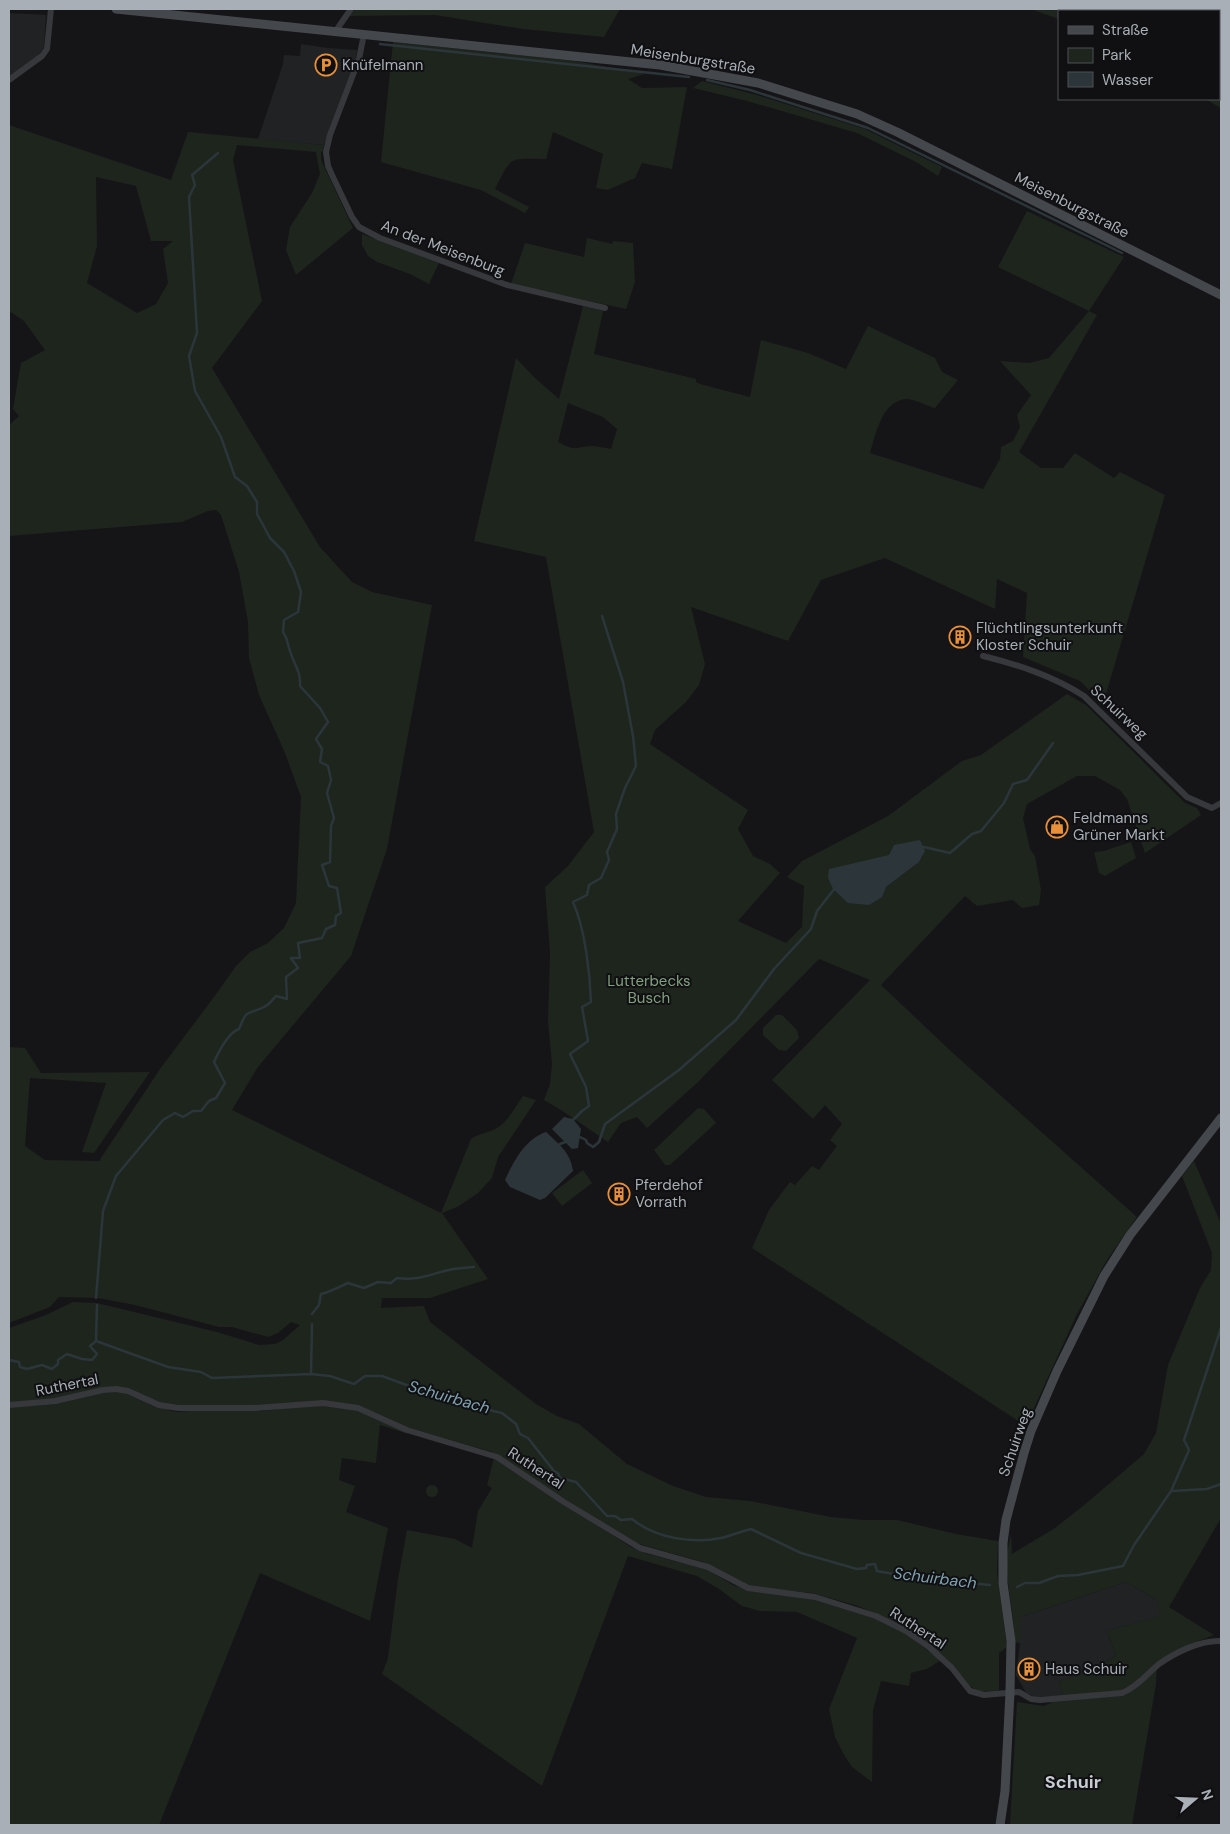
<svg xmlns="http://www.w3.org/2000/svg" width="1230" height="1834" font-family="'DM Sans',sans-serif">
<rect width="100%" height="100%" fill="#151517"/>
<path fill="#212224" d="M9,13L46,15L44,47L38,56L9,77Z
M301,44L328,48L357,50L355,62L324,145L258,139L283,64L284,55L300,56Z
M1126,1582L1157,1600L1161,1616L1107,1631L1116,1656L1085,1673L1059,1681L1063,1696L1036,1697L1026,1693L1016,1675L1020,1643V1617Z"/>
<path fill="#1e251d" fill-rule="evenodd" d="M356,9H620L604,37L523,29L435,15L349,16Z
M1030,9H1068L1073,11H1059V19Z
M1142,9H1221V52L1219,51V11H1146Z
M393,42L575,61L645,74L628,79L642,88L687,87L672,169L642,163L635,178L608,190L596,188L603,154L553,132L546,159C508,159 512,155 495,189L529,207L525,213L481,190L381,162Z
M702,81L757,95L865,129L942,167L938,176L916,162L857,133L747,101L693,88Z
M1219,90L1221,91V108L1205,99H1219Z
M9,125L171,180L188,132L324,145L323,151L321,152V160L353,228L296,275L286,250L290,227L312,193L320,174L316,152L237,145L233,160L262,301L212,368L320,547L352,582L372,592L432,605L387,849L351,956L258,1067L232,1110L441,1213L471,1139C479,1133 489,1133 497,1128C508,1121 516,1106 523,1096L536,1100L498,1157L492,1178L478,1193L457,1207L442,1213L488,1279L430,1298H382L381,1308L424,1306L430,1322L536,1404L557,1416L579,1424L627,1464L673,1486L706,1497L750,1501L831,1517L864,1520H897L956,1534L998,1541L997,1572L1007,1647L999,1653V1690L992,1692L978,1691L968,1685L948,1660L908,1630L885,1617L858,1606L812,1593L760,1588L742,1584L703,1562L632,1542L492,1452L410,1428L358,1405H200L173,1407L167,1410L177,1412L201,1410L263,1411L300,1406H323L353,1409L371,1415L411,1435L380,1425L376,1463L342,1458L339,1480L355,1486L346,1512L388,1528L370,1621L260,1573L159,1825H9V1407L53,1398L9,1403V1328L46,1315L73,1302L97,1303L217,1332L259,1345L275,1344L283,1340L300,1325L291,1322L278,1333L268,1337L232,1327H219L135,1305L98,1298L59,1297L50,1307L9,1323V1047L25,1048L41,1073L150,1072L94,1153L82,1152L106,1083L30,1078L25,1146L45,1160L99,1161L160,1069L214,997L236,966L250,952L268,943L284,928L296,903L301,797L285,753L259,695L249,658L248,622L239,572L221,515L216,510L208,511L182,522L9,536V425L19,416L13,409L21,363L45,350L24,321L9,311ZM96,177L136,186L151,241H173L163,249L168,283L156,304L137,313L87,283L97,246Z
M1027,211L1124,257L1089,311L1097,315L1019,452L1041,468H1063L1075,453L1114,478L1120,472L1165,495L1103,704L1080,681L1023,657L1027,593L997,579L995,609L885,558L821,580L788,641L691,607L705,664L699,685L686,702L655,730L650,744L748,810L738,829L753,856L770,864L780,873L738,921L786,943L802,927L804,886L787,877L802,861L888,816L962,761L981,755L1067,694L1086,705L1185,803L1197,808L1201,815L1145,853L1127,799L1120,790L1095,776H1077L1027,804L1023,818L1030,849L1035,856L1041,890L1039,905L1022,908L1013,900L977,906L965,896L881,985L954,1054L1137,1217L1107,1260L1077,1314L1029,1419L1020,1422L752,1248L769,1210L790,1182L795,1185L812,1166L819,1170L837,1146L830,1140L842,1124L825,1105L813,1119L772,1080L870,980L819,959L697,1083L647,1128L637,1117L621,1123L608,1142L561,1110L544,1100L550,1084L552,1064L548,1021L550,953L545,887L568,866L594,832L546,557L474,541L516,358L535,378L559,399L583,306L603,311L594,354L696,379V382L700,384L750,397L761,340L808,353L846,369L868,326L935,358L942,372L958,380L935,408C927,406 913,398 905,399C881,403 876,434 870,453L983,489L1000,459L1001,447L1013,441L1020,427L1017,415L1031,395L1000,361L1029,363L1049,358L1089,311L998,267ZM568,403L603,417L617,429L611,449C605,448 597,446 590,446C573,448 575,451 558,442ZM925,851L919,862L886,887Z
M362,234L439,263L429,284L410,274L377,262L368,256L362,245Z
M587,238L612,244L613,241L633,243L635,282L626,309L511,284L525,243L584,257Z
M1131,842L1136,858L1105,876L1099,873L1094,852L1104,851Z
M776,1015H782L797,1030L799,1038L786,1051L779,1050L763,1035V1028Z
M698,1108L704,1109L716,1123L670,1165H665L654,1150Z
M1194,1161L1221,1224V1518L1169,1607L1214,1635L1188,1645L1157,1663L1156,1684L1132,1825H1010L1017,1702L1044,1706L1063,1697L1059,1681L1085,1673L1116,1656L1107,1631L1160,1616L1157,1600L1126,1582L1020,1617V1643L1015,1642C1014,1614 1006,1586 1007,1557C1007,1549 1010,1541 1011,1534L1012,1554L1055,1528L1083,1506L1144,1454L1156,1433L1168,1365L1200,1288L1211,1270L1212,1253L1182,1176Z
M583,1170L592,1183L562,1206L552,1193Z
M494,1458L631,1547L648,1554L708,1570L733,1585L752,1591L816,1600L876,1618L904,1633L941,1660L927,1669L911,1673L909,1686L881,1681L873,1710L872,1782L852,1767L843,1753L835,1737L829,1709L857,1638L797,1612L760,1611L742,1606L719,1589L697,1576L628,1556L542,1786L382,1674L388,1658L398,1579L407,1530L455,1539L472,1548L478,1511L492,1488L487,1485Z
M426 1491a6 6 0 1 1 12 0a6 6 0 1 1-12 0Z"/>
<path fill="#2c363a" d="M920,840L925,851L919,862L886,887L882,897L869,905L848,903L833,889L828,878L829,869L889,855L894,845Z
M564,1117L573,1119L581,1129L578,1148L572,1149L552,1129Z
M546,1132C559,1144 571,1153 573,1171L545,1198L540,1200L510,1187L505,1180C514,1161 525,1139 546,1132Z"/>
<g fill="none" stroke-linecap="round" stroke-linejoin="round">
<path stroke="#2c363a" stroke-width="2.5" d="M380,44L689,77
M707,80L750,90L868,128L1122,253
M921,848L924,847L950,853L972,834L981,831L1004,803L1013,784L1027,780L1053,743
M572,1121L582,1111L589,1106L586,1087L570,1054L588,1041L582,1007L591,1002C590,973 585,929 573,902L587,895L589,885L601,878L609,860L607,852L617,829L616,814L625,788L636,766L633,736L623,682L602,616
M577,1138L580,1137L586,1140L587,1143L593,1147L599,1142L605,1124L679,1070L736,1020L774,969L811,929L817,911L835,888
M560,1144L568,1141
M96,1298L103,1211L116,1176L163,1120L175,1113L183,1117L193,1111H201L209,1101L216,1098L225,1083L214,1062C219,1051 228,1033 239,1029C248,1007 246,1016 264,1007C269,1005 273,999 276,996L287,999L286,977L298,968L291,958H300L298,943L322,938L326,929L335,925L336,916L341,913L337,888L329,886L322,865L330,862L331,826L334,818L327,793L331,780L328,766L320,762L322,749L316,739L328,722L320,708L300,686C301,671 294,665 290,651C287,643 288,639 283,632L284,620L298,612L301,592L294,571L284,552L270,538L257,514V502L247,486L235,477L221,437L195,391L189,356L197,333L189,197L195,185L192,175L218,153
M312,1314L319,1305L321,1294C330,1292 339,1287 348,1283L364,1288L378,1282L391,1283L397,1278C419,1281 430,1274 449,1270C457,1268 466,1268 474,1267
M96,1341L97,1305
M9,1360L19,1362L20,1367L27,1369L42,1365L52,1369L58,1364V1360L67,1354L82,1359L92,1360L97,1354L90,1346L96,1341L168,1367L201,1372L212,1378L311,1374L330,1376L354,1384L365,1376H382L431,1394L453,1397L493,1411L502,1413L516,1424L520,1434L528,1438L554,1471L558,1473L560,1478L576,1482L607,1516H615L621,1520L632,1519C655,1538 692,1544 721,1538C731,1536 741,1531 751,1529L801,1553L857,1569L866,1568L867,1565L875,1564L877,1571L910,1577L990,1585
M311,1374L312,1324
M1171,1491L1207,1489L1221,1484
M1017,1587L1025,1583H1039L1058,1576L1078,1575L1123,1566L1134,1545L1171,1491L1189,1450L1184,1440L1221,1328"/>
<path stroke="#36383c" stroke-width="6" d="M335,32L351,9
M364,34L359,59L330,135L326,152L328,166L332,175L352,217L359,227L380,238L507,285L605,308
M9,80L42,56L47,49L51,9
M983,656C1019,665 1053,676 1084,696L1187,797L1212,808L1221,803
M9,1405L55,1401L103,1390L116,1389L128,1391L159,1405L178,1408H255L323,1403L358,1408L407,1430L497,1457L564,1502L640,1548L708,1567L748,1588L815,1597L876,1616L906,1631L929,1647L952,1668L970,1691L984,1695L1019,1692L1031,1699L1040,1700L1122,1693C1137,1687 1147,1674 1159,1664C1176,1652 1201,1640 1221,1641"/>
<path stroke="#44474c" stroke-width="9" d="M116,9L660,65L758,83L857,114L897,132L1221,295
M1000,1825L1005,1791L1010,1692L1011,1641L1003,1583V1543L1006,1520L1024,1453L1031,1431L1057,1371L1104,1276L1130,1235L1221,1118"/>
<path stroke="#63676c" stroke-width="11" d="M1082,9L1087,11
M1119,9L1123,11
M1219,65L1221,67
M1219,80L1221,81"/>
</g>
<defs>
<g id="parking-ring" transform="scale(1.125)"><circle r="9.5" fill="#101012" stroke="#e9903b" stroke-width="1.5"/><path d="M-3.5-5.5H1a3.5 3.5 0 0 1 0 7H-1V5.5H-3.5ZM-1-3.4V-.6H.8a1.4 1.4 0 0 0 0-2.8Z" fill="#e9903b"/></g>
<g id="building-ring" transform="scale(1.125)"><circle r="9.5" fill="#101012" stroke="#e9903b" stroke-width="1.5"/><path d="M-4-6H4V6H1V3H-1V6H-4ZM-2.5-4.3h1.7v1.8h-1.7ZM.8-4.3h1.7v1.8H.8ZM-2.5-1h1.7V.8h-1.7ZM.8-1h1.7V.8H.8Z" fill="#e9903b"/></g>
<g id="shop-ring" transform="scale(1.125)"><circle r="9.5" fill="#101012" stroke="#e9903b" stroke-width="1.5"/><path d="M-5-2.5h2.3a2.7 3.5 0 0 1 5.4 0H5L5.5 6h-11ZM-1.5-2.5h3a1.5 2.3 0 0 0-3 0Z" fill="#e9903b"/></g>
</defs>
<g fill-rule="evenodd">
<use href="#parking-ring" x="326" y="65"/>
<use href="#building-ring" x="960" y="637"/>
<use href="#shop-ring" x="1057" y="827"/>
<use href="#building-ring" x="619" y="1194"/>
<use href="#building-ring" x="1029" y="1669"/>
</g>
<g text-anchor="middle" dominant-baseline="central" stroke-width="4" stroke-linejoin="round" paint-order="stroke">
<g font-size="15" fill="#a8afb6" stroke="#101012">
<text transform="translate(693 59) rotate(9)">Meisenburgstraße</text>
<text transform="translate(1072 205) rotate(27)">Meisenburgstraße</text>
<text transform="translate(443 248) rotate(21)">An der Meisenburg</text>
<text transform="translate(1119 712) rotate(43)">Schuirweg</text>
<text transform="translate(67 1385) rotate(-11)">Ruthertal</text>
<text transform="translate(1015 1442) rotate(-71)">Schuirweg</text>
<text transform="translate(536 1468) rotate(33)">Ruthertal</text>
<text transform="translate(918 1628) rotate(33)">Ruthertal</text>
</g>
<g font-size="15" fill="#a8afb6" stroke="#101012" text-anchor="start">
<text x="342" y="65">Knüfelmann</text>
<text x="976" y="628">Flüchtlingsunterkunft<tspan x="976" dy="17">Kloster Schuir</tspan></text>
<text x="1073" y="818">Feldmanns<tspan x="1073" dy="17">Grüner Markt</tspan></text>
<text x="635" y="1185">Pferdehof<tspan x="635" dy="17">Vorrath</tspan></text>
<text x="1045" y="1669">Haus Schuir</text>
</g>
<g font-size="15" fill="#83a07f" stroke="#101012">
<text x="649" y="981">Lutterbecks<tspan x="649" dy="17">Busch</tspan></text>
</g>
<g font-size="16" font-style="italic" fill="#80a2b0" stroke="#101012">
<text transform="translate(449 1397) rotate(16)">Schuirbach</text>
<text transform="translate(935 1578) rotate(7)">Schuirbach</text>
</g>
<g font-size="18" font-weight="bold" fill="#c8cdd3" stroke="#101012">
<text x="1073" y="1782">Schuir</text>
</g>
</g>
<rect width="1230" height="1834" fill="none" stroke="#a8afb6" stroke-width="20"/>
<rect x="1058" y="10" width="162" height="90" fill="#101012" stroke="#4d5054"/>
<rect x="1068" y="26" width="25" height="8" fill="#44474c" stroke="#4d5054"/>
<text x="1102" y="35" font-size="15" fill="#a8afb6">Straße</text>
<rect x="1068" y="48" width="25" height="15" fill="#1e251d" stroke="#4d5054"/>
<text x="1102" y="60" font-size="15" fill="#a8afb6">Park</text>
<rect x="1068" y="72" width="25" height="15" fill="#2c363a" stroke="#4d5054"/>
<text x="1102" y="85" font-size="15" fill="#a8afb6">Wasser</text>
<g transform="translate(1195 1799) rotate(71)" stroke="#101012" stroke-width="4" paint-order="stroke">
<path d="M0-4L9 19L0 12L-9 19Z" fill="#a8afb6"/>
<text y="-8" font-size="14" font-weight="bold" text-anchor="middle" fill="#a8afb6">N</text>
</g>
</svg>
